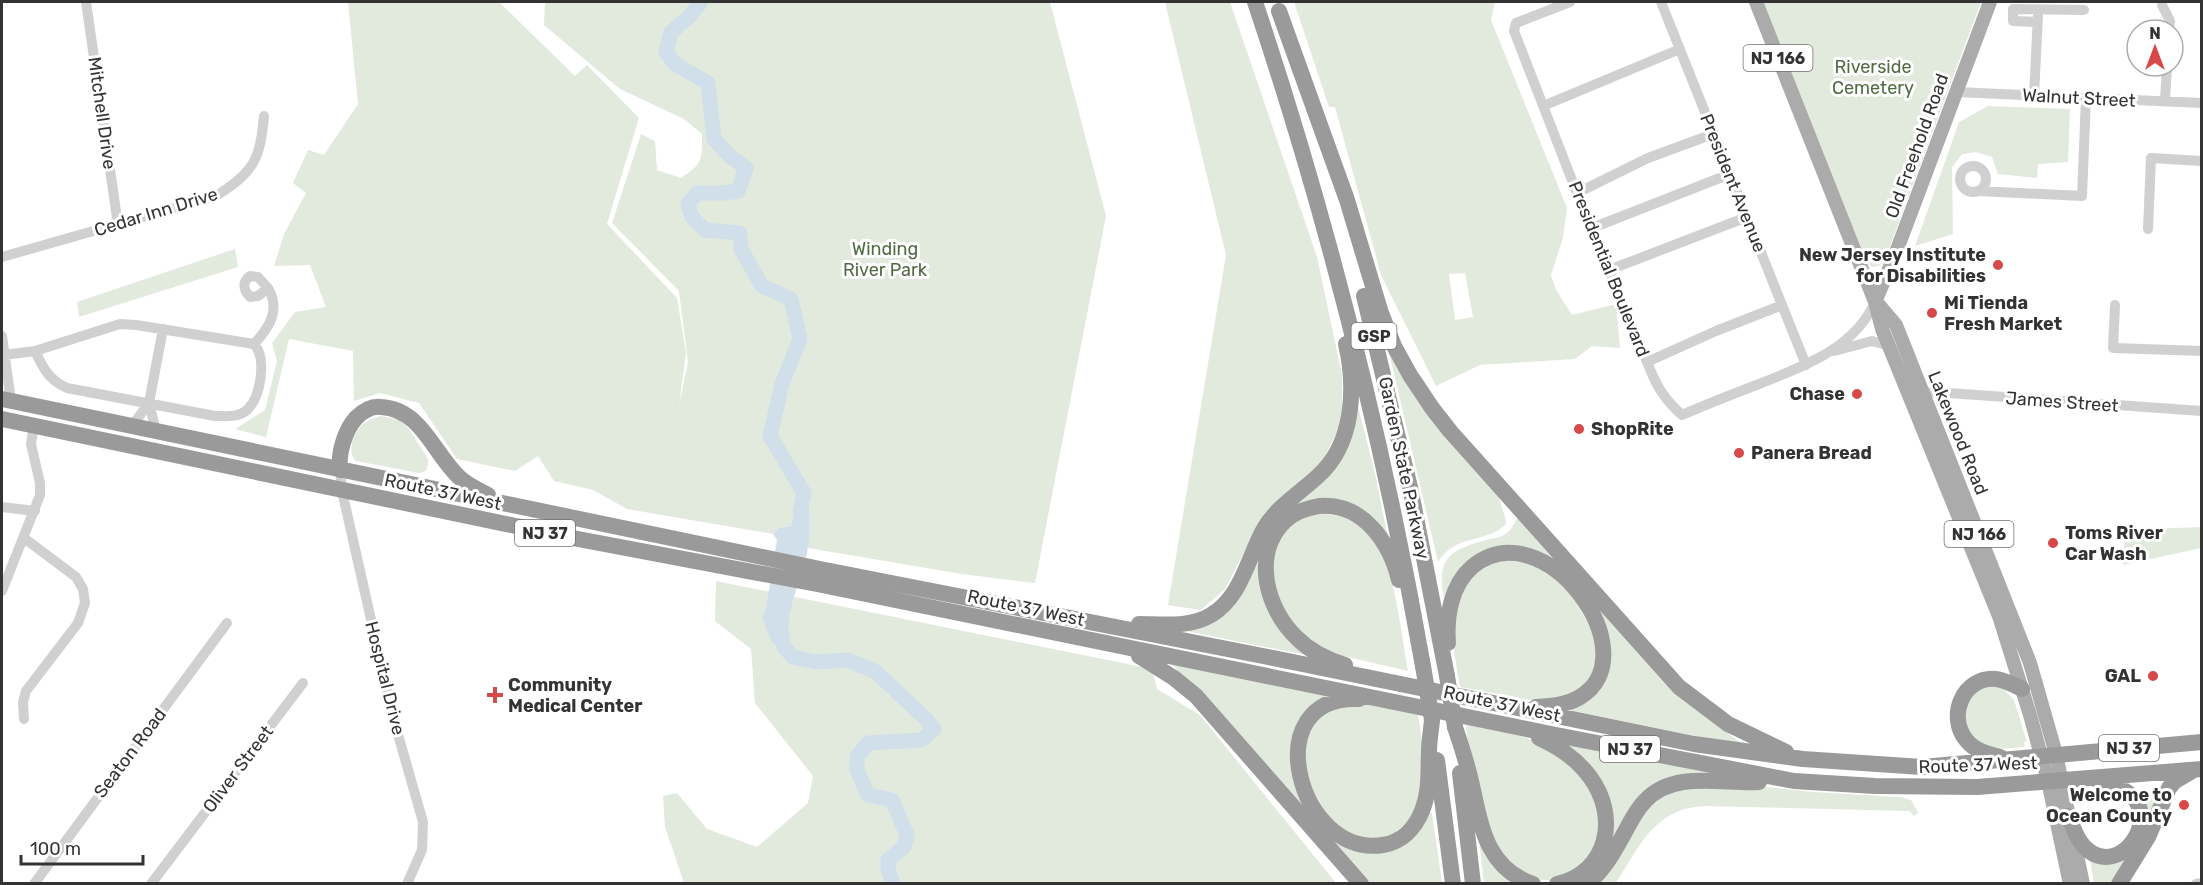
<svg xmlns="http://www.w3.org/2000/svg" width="2203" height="885" font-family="Rubik,sans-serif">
<rect width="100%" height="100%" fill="#fff"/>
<path fill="#e2e9dd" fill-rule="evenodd" d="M348,2H499L575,76L587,65L639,118L607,224L677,298L686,353L679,405L688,362L679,291L612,223L641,134L655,141L657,170L681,178C703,164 702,159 702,134L684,119L620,89L544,25L545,2H1050L1106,216L1035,583L962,574L808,548V495L800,491L791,526L778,528L773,534L627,509L593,490L554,481L538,456L515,471L457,459L419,403L380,393L354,401L353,351L289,339L266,437L235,429L265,410L277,361L272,343L295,312L326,307L310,265L274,266L284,234L306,193L293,183L308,150L324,155L358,104Z
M1165,2H1230L1317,257L1342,375V421L1323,461L1264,514L1225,589L1201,610L1168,605L1226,255Z
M1294,2H1495L1491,20L1567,208L1563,238L1551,275L1556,290L1572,315L1616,304L1620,348L1592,346L1575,359L1480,365L1436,386L1381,275L1335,107H1329ZM1465,273L1473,317L1455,320L1449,274Z
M1762,2H1981L1884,262L1879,266L1872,267L1867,262Z
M1988,106L2070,109L2068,162L2038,164L2037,178L1998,174L1992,157L1976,152L1962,154L1952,167L1953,234L1915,246L1959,122Z
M235,249L238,267L79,317L77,302Z
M1388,348L1498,493C1500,503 1505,513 1506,524C1486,544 1456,533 1438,562Z
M1357,402L1375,473L1388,538L1369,519L1304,505L1261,565L1306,655L1176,629L1209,621L1269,529L1326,474Z
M381,416L399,420L409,429L428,459V465L426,471L419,473L356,461C346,452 354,433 362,425C368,420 374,418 381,416Z
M1330,511C1345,516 1359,522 1370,534C1395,561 1401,634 1408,671L1326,652L1288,620L1277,597L1271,568L1276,544L1290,524L1310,514Z
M1518,517L1712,721L1741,743L1710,739L1563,709L1602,681L1584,595L1505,548L1444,598C1436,558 1450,550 1486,540C1493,538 1502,538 1508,532C1512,529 1515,521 1518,517Z
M2201,527V548L2123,565L2125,530Z
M1497,559L1541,566L1573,596L1597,640V666L1579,692L1545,703L1460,687L1454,652L1452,624L1465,582Z
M716,581L1152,669L1157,689L1200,715L1336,883H684L665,827L663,796L677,793L707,829L757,847L808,803L813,776L755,703L751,649L715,621Z
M1171,663L1337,696L1305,716L1306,804L1369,850L1429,813H1432L1442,883H1368Z
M1999,684L2014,700L2027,742H2024L2025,747L1999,749L1972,740L1961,715L1974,689Z
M1363,703L1417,713L1419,720L1425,766L1414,817L1388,838L1367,840L1337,827L1314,799L1302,750L1320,713Z
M1466,725L1516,734L1527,738L1539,744L1576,767L1594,795L1602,829L1585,865L1554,880H1543L1528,877L1496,849L1470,765Z
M1565,744L1720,775L1671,780L1602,862L1610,827Z
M1745,785L1814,792L1899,797L1911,800L1918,812L1914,816L1909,811L1705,806C1655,808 1640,845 1616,883L1593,884L1642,810L1674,789Z
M2164,785L2148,827L2139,793Z
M1478,832L1521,883H1484Z
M2130,858L2113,883H2094L2090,860Z"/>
<path fill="#d1dfeb" d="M800,490L808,495C809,512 811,530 808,547C803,580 784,608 789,643L781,649L772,642L762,618L766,608L777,540L773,534L778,528L791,526Z"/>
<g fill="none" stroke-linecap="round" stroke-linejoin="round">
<path stroke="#d1dfeb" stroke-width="15" d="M701,2L689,17L671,32L666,52L675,64L708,83L714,139L731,157L746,168L738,191L725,193H697L688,204L692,217L705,230L740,233L741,249L762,286L791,299L800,339L782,384L770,436L804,493L800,511
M781,629L784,647L793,657L816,662L848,660L876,672L926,719L934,729L922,740L868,743L857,757V770L868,795L892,800L907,835L904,847L888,860V868L893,884"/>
<path stroke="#d0d0d0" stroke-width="10" d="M86,2L118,225
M1570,2L1516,23L1514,31L1577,193L1647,362C1656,385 1663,398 1682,415C1707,404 1733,394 1759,384C1804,366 1854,349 1875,302
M1661,2L1806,365
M2162,5L2170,21L2169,30
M2037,22L2013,21V9L2084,10
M1956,92L2202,103
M2034,96L2038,15
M2165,101L2167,66
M1543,106L1680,49
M1960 179a13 13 0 1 1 26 0a13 13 0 1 1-26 0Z
M1977,191L2082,196L2086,98
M1577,193L1648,158L1713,134
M1592,228L1730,174
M2148,229L2151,158L2202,161
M2,257L216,196C254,172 260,160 264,116
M1609,270L1747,217
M250,276L258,277L268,288L258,296L250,297C243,290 242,282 250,276Z
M2115,305L2113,348L2202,351
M2,336L11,401
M254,344C269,328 281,310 268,288
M1834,351L1872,341L1890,346
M4,355L35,351L120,324L136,325L254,344C267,358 261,397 247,410C238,418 225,416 215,416L67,388C49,380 43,368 35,351
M1647,362L1716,331L1782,305
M1923,393L1934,392L2202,411
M149,403L163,329
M132,426L149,403L156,431
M340,470L342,491L393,717L423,822L422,850L407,884
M2,507L35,511
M2,591L40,495V483L31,444L34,425
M24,719L23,702L26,691L78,623L85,603L83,589L76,577L24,538
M34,884L227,623
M151,884L303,683
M2196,884L2202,883"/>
<path stroke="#ababab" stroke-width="14" d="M1756,2L1875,302L1882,329L1999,616L2030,715L2048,781L2070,884
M1875,302L1895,255L1990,2
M1879,305L1896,325L2030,663L2056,754L2083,884"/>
<path stroke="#9a9a9a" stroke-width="16" d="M1255,2C1328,220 1383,439 1423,666
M1279,11L1347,200L1381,313L1394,346L1410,375L1432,408L1450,431L1679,687L1728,724L1786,752
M1364,296L1410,487L1447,676
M2,399L820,569L1268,657L1694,744L1803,759L1922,767L2202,742
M2,419L578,539L817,584L1551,734L1794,781L1875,786L1977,787L2202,769
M340,470C338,453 345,430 356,418C363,411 372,406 381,407C422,409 434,455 460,478C469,486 479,490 488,495
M1139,624C1162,624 1190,628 1211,615C1242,597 1248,556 1265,527C1277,507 1301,492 1318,476C1354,444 1356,388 1346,344
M1448,643C1446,617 1451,585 1472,567C1544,507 1651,655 1580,697C1567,705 1551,706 1536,707
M1139,656L1174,678L1196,696L1361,884
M1345,665C1328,660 1310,651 1297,638C1266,609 1251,553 1286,520C1295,512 1308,508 1319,506C1363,502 1390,543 1399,580
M1359,699C1255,694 1298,858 1383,845C1402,842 1415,828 1422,811C1430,791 1428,773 1429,752C1429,741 1431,731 1432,720
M1455,727C1461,745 1467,763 1471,781C1481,824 1485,868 1533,884
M1539,738C1559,747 1577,759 1590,777C1619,816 1609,872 1557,884
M2000,757C1989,754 1975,751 1967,741C1946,717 1963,676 1996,679C2005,680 2014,685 2022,689
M1437,760L1453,884
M1460,773L1473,884
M2068,816C2074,828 2077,842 2089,851C2122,875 2159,820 2131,795C2122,787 2108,784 2097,780
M1587,884C1605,870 1614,851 1625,832C1631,821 1636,810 1645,801C1673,770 1722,784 1759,782
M2119,884L2148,837L2169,788L2175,781L2192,771"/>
<path stroke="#9a9a9a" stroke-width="16" d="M1423,666L1432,720
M1447,676L1455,727"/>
</g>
<g fill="#d74848" stroke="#fff" stroke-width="2">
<circle cx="1998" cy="265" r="6"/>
<circle cx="1932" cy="313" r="6"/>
<circle cx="1857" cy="394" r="6"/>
<circle cx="1579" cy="429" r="6"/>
<circle cx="1739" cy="453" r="6"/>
<circle cx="2053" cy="543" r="6"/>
<circle cx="2153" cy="676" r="6"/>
<path d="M492 686h6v6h6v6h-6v6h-6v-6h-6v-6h6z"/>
<circle cx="2184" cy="805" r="6"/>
</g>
<g text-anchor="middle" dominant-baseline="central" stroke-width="6" stroke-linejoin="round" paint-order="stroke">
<g fill="#fff" stroke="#707070" stroke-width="1.5">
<rect x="1743.5" y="45" width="69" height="26" rx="4.5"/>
<rect x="1351.5" y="323" width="45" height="26" rx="4.5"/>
<rect x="515" y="520" width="60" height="26" rx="4.5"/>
<rect x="1944.5" y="521" width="69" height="26" rx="4.5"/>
<rect x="2099" y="735" width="60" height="26" rx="4.5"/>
<rect x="1600" y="736" width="60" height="26" rx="4.5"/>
</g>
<g font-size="16" font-weight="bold" fill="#333">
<text x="1778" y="58">NJ 166</text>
<text x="1374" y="336">GSP</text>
<text x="545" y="533">NJ 37</text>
<text x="1979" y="534">NJ 166</text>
<text x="2129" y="748">NJ 37</text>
<text x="1630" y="749">NJ 37</text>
</g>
<g font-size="18" fill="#536b43" stroke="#fff">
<text x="1873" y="67">Riverside<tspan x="1873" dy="21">Cemetery</tspan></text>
<text x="885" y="249">Winding<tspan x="885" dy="21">River Park</tspan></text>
</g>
<g font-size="18" fill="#333" stroke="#fff">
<text transform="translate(2079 98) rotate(3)">Walnut Street</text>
<text transform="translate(102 113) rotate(82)">Mitchell Drive</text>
<text transform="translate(1917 146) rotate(-70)">Old Freehold Road</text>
<text transform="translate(1733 183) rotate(68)">President Avenue</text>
<text transform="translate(156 212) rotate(-17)">Cedar Inn Drive</text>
<text transform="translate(1609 269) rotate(68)">Presidential Boulevard</text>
<text transform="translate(2062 402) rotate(4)">James Street</text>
<text transform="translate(1958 433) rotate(68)">Lakewood Road</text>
<text transform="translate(1404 468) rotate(78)">Garden State Parkway</text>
<text transform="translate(443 492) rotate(12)">Route 37 West</text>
<text transform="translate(1026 608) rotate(12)">Route 37 West</text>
<text transform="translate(385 678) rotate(76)">Hospital Drive</text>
<text transform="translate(1502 704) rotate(12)">Route 37 West</text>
<text transform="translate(130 753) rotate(-53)">Seaton Road</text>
<text transform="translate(1978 765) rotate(-2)">Route 37 West</text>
<text transform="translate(238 769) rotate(-53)">Oliver Street</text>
</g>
<g font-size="18" font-weight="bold" fill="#333" stroke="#fff" text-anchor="start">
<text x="1986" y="255" text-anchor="end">New Jersey Institute<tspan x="1986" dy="21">for Disabilities</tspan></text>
<text x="1944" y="303">Mi Tienda<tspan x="1944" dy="21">Fresh Market</tspan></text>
<text x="1845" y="394" text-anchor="end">Chase</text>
<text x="1591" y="429">ShopRite</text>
<text x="1751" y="453">Panera Bread</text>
<text x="2065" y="533">Toms River<tspan x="2065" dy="21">Car Wash</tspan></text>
<text x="2141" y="676" text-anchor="end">GAL</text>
<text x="508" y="685">Community<tspan x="508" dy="21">Medical Center</tspan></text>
<text x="2172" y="795" text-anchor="end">Welcome to<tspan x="2172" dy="21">Ocean County</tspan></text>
</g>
</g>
<rect width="2203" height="885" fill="none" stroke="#333333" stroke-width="6"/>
<g transform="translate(2155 48)"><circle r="28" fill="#ffffff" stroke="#adadad" stroke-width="1.5"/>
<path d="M0-4.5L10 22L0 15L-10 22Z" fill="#d74848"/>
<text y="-9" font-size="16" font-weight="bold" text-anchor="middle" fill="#333333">N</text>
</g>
<path d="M21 855v9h122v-9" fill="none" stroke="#333333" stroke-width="3"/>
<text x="30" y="855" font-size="18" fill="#333333" stroke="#ffffff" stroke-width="4.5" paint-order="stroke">100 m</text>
</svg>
